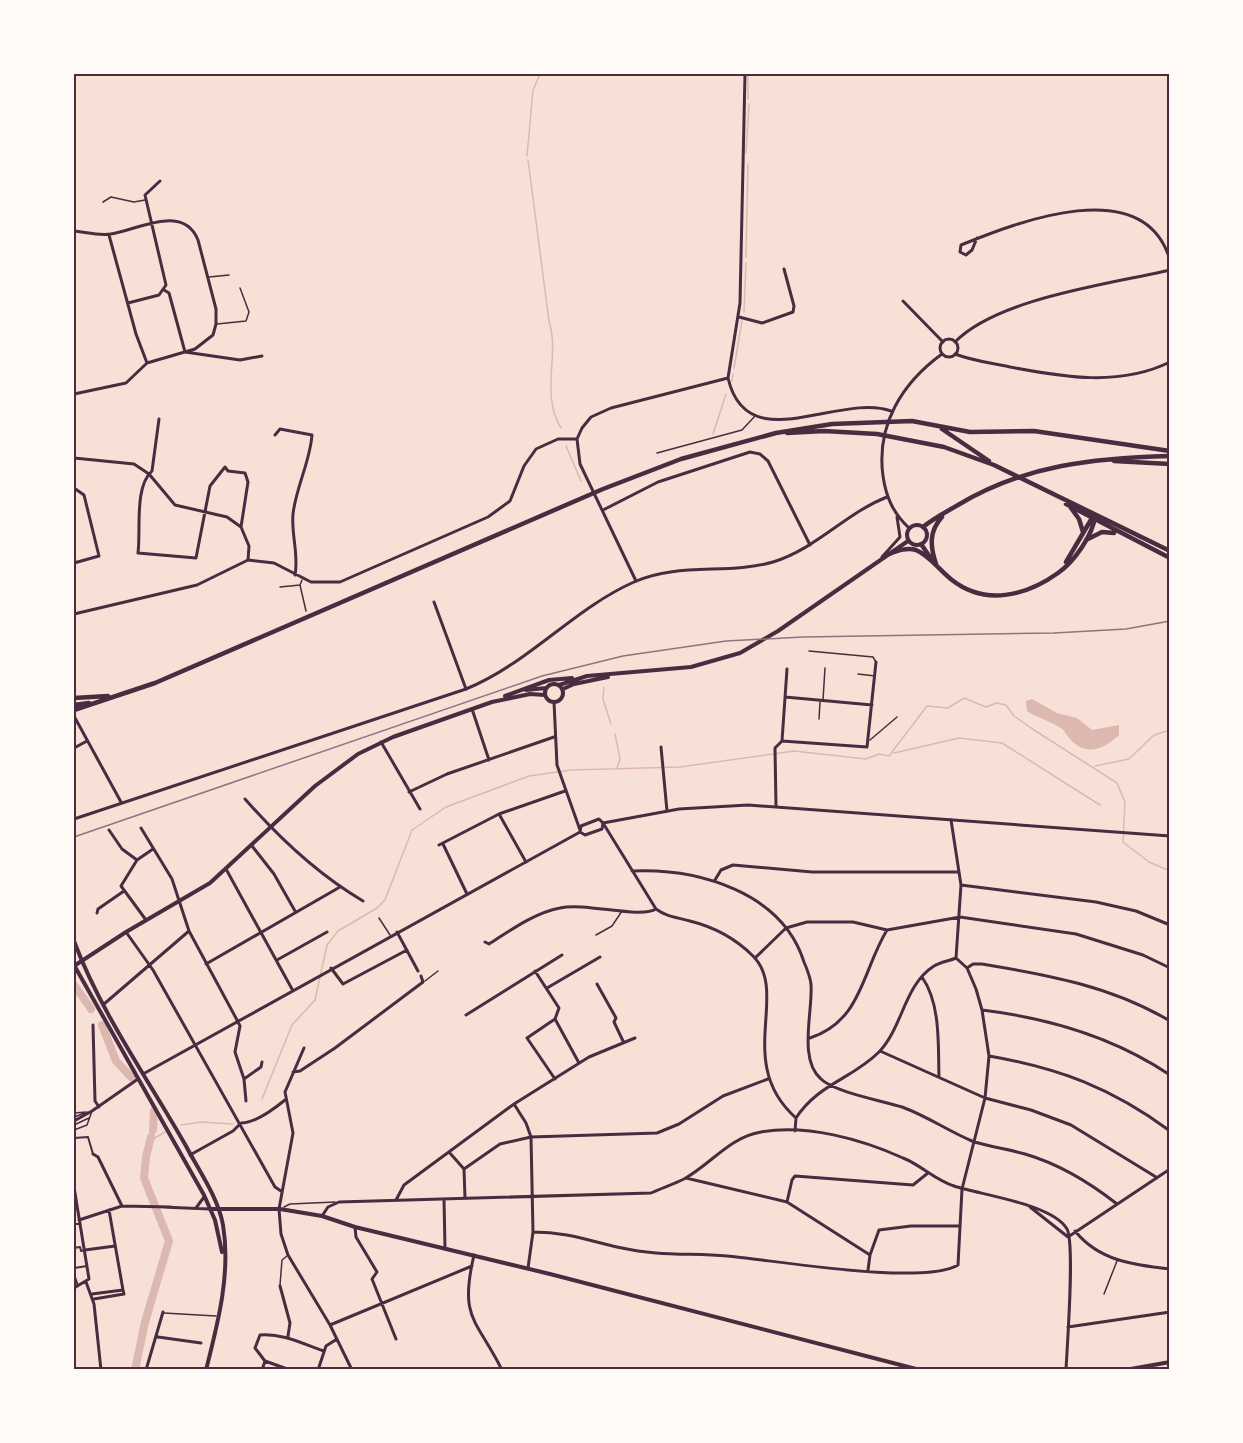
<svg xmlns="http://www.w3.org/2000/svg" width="1243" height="1443" font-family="Helvetica,sans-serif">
<rect width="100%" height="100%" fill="#f7e1d7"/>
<path fill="#dcb8b0" d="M1032,699L1057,713L1077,718L1092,730L1119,725V735C1106,747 1089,757 1073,742C1068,738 1066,732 1061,728C1050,721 1038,718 1027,711L1026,701Z"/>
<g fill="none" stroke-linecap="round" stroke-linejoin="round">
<path stroke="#dcb8b0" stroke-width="1.5" d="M748,74V99
M746,153L749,104
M527,156L533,90L540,74
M528,160L549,321C560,356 540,394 561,428
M746,257L748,164
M744,312L746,263
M734,368L742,321
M732,381L733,374
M713,434L726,394
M566,446L581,481
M604,687L603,699L611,724
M615,734L620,759L617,768
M894,753L959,738L1002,743L1100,805
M1095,766L1129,759L1154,735L1170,730
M262,1099L292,1025L315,1000L327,945L338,931L377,908L385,900L412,830L446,807L529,776L571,770L680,767L794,751L866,759L879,754L889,756L927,706L948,708L964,698L986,707L997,703L1006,705L1014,716L1034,730L1117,783L1125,802L1123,842L1149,862L1170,871
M181,1125L201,1122L233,1124
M150,1141L165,1132"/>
<path stroke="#dcb8b0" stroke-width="8" d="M75,986L91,1009
M102,1025L116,1061L132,1078
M153,1130L154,1111
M135,1370L145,1322L169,1241L144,1178L146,1157L151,1137"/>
<path stroke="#4a2c40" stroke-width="1.5" d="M103,202L111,197L134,202L145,200
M209,277L229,275
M217,324L246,321L249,312L240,288
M657,453L742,430L755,416
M300,585L306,611
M280,587L300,585L302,580
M809,651L873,657L876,662
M858,674L875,676
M823,700L825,668
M819,719L820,702
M870,740L897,717
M379,918L390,935
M596,935L612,926L622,911
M425,981L438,971
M74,1113L87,1112
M74,1117L85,1113
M74,1125L89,1118
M74,1130L87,1125L92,1111
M284,1207L290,1204L335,1202
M280,1285L282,1260L287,1256
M1104,1294L1117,1261
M164,1313L216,1316"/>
<path stroke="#4a2c40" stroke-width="2" d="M74,1138L88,1137L93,1154
M74,1224H80
M74,1248L80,1247L81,1251L85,1250
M74,1268L87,1266
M74,1274L78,1286"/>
<path stroke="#4a2c40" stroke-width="3" d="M745,74L740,303L728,378C747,460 839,392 891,411
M74,231C85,232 99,236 111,234C138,230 183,203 198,240L216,309V324L213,335L195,349L147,363L126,383L74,394
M109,235L136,334L147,363
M977,238L972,250L966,255L960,252L961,245C1018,222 1144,172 1170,260
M164,290L169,293L185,352L240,360L262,356
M903,301L943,342
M128,303L159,295L166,285L145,195L160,181
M739,317L762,323L793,312L794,306L784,269
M74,323V373
M955,354C973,361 992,363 1010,367C1063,377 1119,387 1170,362
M159,419L152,471C134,487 141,530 138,553L196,558L210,486L225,467L228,471L245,473L248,482L241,527
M74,427V480
M275,435L280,429L312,435C310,462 296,487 293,514C291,534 299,555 295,575
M74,458L134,464L149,474L175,505L227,517L241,527L249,546L248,560
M74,488L84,495L99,556L74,563
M603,510L658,482L750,452L760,454L768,461L810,545
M636,581L580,464L577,439L582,428L591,417L611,408L728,378
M434,602L466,689
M74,614L197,585L248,560L274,563L311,582H340L488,517L510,501L524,466L536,449L558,439H577
M785,697L872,705
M472,709L489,760
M74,716L121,802
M782,741L867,747L876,662
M381,742L420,809
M661,747L667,811
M74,748L87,741
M409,792L447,774L554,737
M245,799C280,839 317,874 363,901
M776,806L775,748L782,741L787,669
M499,814L526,862
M603,823L656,909C667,917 676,917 690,921C714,927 735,938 753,956C790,993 734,1063 796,1118L795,1131
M141,828L172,879L189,931L237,1020L240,1026L235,1052L244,1079L261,1067L262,1062
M109,830L122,849L137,860
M443,844L467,894
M439,845L499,814L565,791
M252,846L274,874L295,911
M226,869L292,989
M632,871C698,868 782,892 804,962C807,969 810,976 811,984C813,1012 798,1059 821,1079C834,1092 883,1101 902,1107C927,1116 948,1131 972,1141C989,1147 1008,1149 1025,1154C1059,1164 1089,1182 1117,1204
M715,880L721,870L733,865L812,872H959
M961,885L1096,902L1136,911L1170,925
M97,913L98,909L124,891
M146,920L121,886L137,860L153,849
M126,932L153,970L275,1187L281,1191
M397,932L418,971
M485,942L489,944C511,930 534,913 560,908C585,902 640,919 656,909
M755,958L786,928L807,922H853L887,930L960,917L1076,934L1143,955L1170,968
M277,960L327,932
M206,964L340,887
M331,968L343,984L407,950
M967,968L973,964H982C1048,975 1111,986 1170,1021
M535,971L559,1008L555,1019L579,1063
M922,977C941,1004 938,1046 939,1077
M597,984L616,1018L614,1022L623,1041
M547,988L600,957
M104,1004L189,931
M982,1010C1048,1018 1115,1038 1170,1075
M466,1015L562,955
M93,1025L95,1101L99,1107
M810,1038C862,1021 862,971 887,930
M304,1048L285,1092L293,1133L279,1209L281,1234L288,1255L330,1325L352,1370
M880,1051L985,1098L1031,1110L1071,1125L1156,1177
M989,1056C1059,1068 1112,1088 1170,1131
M293,1072L300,1071L335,1048L423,982L421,976
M244,1079L246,1101
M555,1079L527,1038L555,1019
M514,1104L526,1123L531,1137L533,1232L528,1268
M796,1118C818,1084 852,1079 879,1052C903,1027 904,985 934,966C940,962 949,961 956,958
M74,1121L92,1111L138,1079
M449,1152L464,1169L465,1198
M93,1154L98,1157L122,1206
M190,1155L233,1131L241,1123C256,1123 274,1109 285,1100
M464,1169L500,1144L531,1137L657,1133L679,1124L723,1096L768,1079
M686,1178L787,1202L870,1255
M74,1187L89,1279L74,1288
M444,1199L445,1248
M396,1200L404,1185L514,1104L589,1057L635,1038
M787,1202L792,1180L795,1176L913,1185L928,1173
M161,1207L210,1209
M1030,1207L1068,1237
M196,1208L204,1197
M109,1210L123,1290
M322,1216L328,1207L339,1202L651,1193C662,1188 674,1184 684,1179C711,1164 730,1137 761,1132C807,1124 861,1139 903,1158C921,1165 935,1180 954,1186C981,1195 1053,1204 1067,1229C1075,1244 1067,1347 1066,1370
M79,1220L122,1206L171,1207
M355,1227L356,1237L377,1272L372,1279L396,1339
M1075,1231C1099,1261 1134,1265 1170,1269
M533,1232C569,1232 589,1241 622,1248C657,1256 692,1253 727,1256C773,1260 923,1286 958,1265L962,1189L985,1098L989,1056L982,1010L976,989L967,968L956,958L961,885L951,820
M1068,1237L1170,1169
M85,1250L115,1246
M474,1255C459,1319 476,1318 502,1370
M868,1270L870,1255L879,1230L911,1226H960
M86,1282L94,1304L101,1370
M280,1286L290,1323L288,1336
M92,1294L123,1290
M94,1299L124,1294L123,1290
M330,1325L472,1266
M1068,1327L1170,1312
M158,1337L201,1343
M146,1370L163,1312
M262,1370L265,1361
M290,1370L265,1361L255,1348L260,1335C283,1333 303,1344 324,1351
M318,1370L326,1346L337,1339"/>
<path stroke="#4a2c40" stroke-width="3" d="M940 348a9 9 0 1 1 18 0a9 9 0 1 1-18 0Z
M955,342C998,298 1110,284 1170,270
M909,528C893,513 886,497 883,476C876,425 902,383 942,354
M882,557L900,537L897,517
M554,702L557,765L580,830
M74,819L466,689C528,664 573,609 634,582C678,562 728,575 773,562C816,549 846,513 887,497
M580,832L585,835L602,829L603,823
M143,1074L580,832L581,826L599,819L603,823L679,809L748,805L1170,836"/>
<path stroke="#4a2c40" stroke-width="4" d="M907 535a10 10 0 1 1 20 0a10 10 0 1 1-20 0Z
M545 693a9 9 0 1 1 18 0a9 9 0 1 1-18 0Z
M559,685L587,676L691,667L740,653L778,631L908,541
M563,689L574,684L608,677
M526,690L546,688
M505,696L549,680L572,678
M74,941C101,1013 148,1079 186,1146C199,1171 218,1197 223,1225C231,1273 218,1323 206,1370
M74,965L204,1195L215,1220L222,1252
M74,966L126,932L210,883L315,786L358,754L393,737L492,702L530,694L545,695
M210,1209H279
M280,1209L322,1216L355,1227L550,1274L920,1370
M1125,1370L1170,1362"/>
<path stroke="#4a2c40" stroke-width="4.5" d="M942,429L989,461
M787,433L824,431L877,434L944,447L994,465L1170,551
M1114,461L1170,464
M1066,504L1170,558
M1071,508L1079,519L1083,532
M923,527C934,518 946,512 958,505C1024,465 1094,458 1170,456
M1086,540L1102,532L1114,533
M921,544L932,560
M889,554C897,551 907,547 916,550C930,556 940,571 952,580C985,606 1026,596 1058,573C1074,562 1093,535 1095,516
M1066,562L1092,518
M936,564C930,546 929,531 942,517
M74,698L108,696
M74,705L89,703
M74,710L155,683L603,489L681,459L776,433L832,424L912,421L970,432L1034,431L1170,451"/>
<path stroke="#8f747c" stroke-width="1.5" d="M74,837L542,676L623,656L726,641L803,637L1054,633L1126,629L1170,621"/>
</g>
<rect width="1243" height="1443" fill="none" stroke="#fffaf5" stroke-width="150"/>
<rect x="75" y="75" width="1093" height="1293" fill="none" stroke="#4a2c40" stroke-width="2"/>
</svg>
